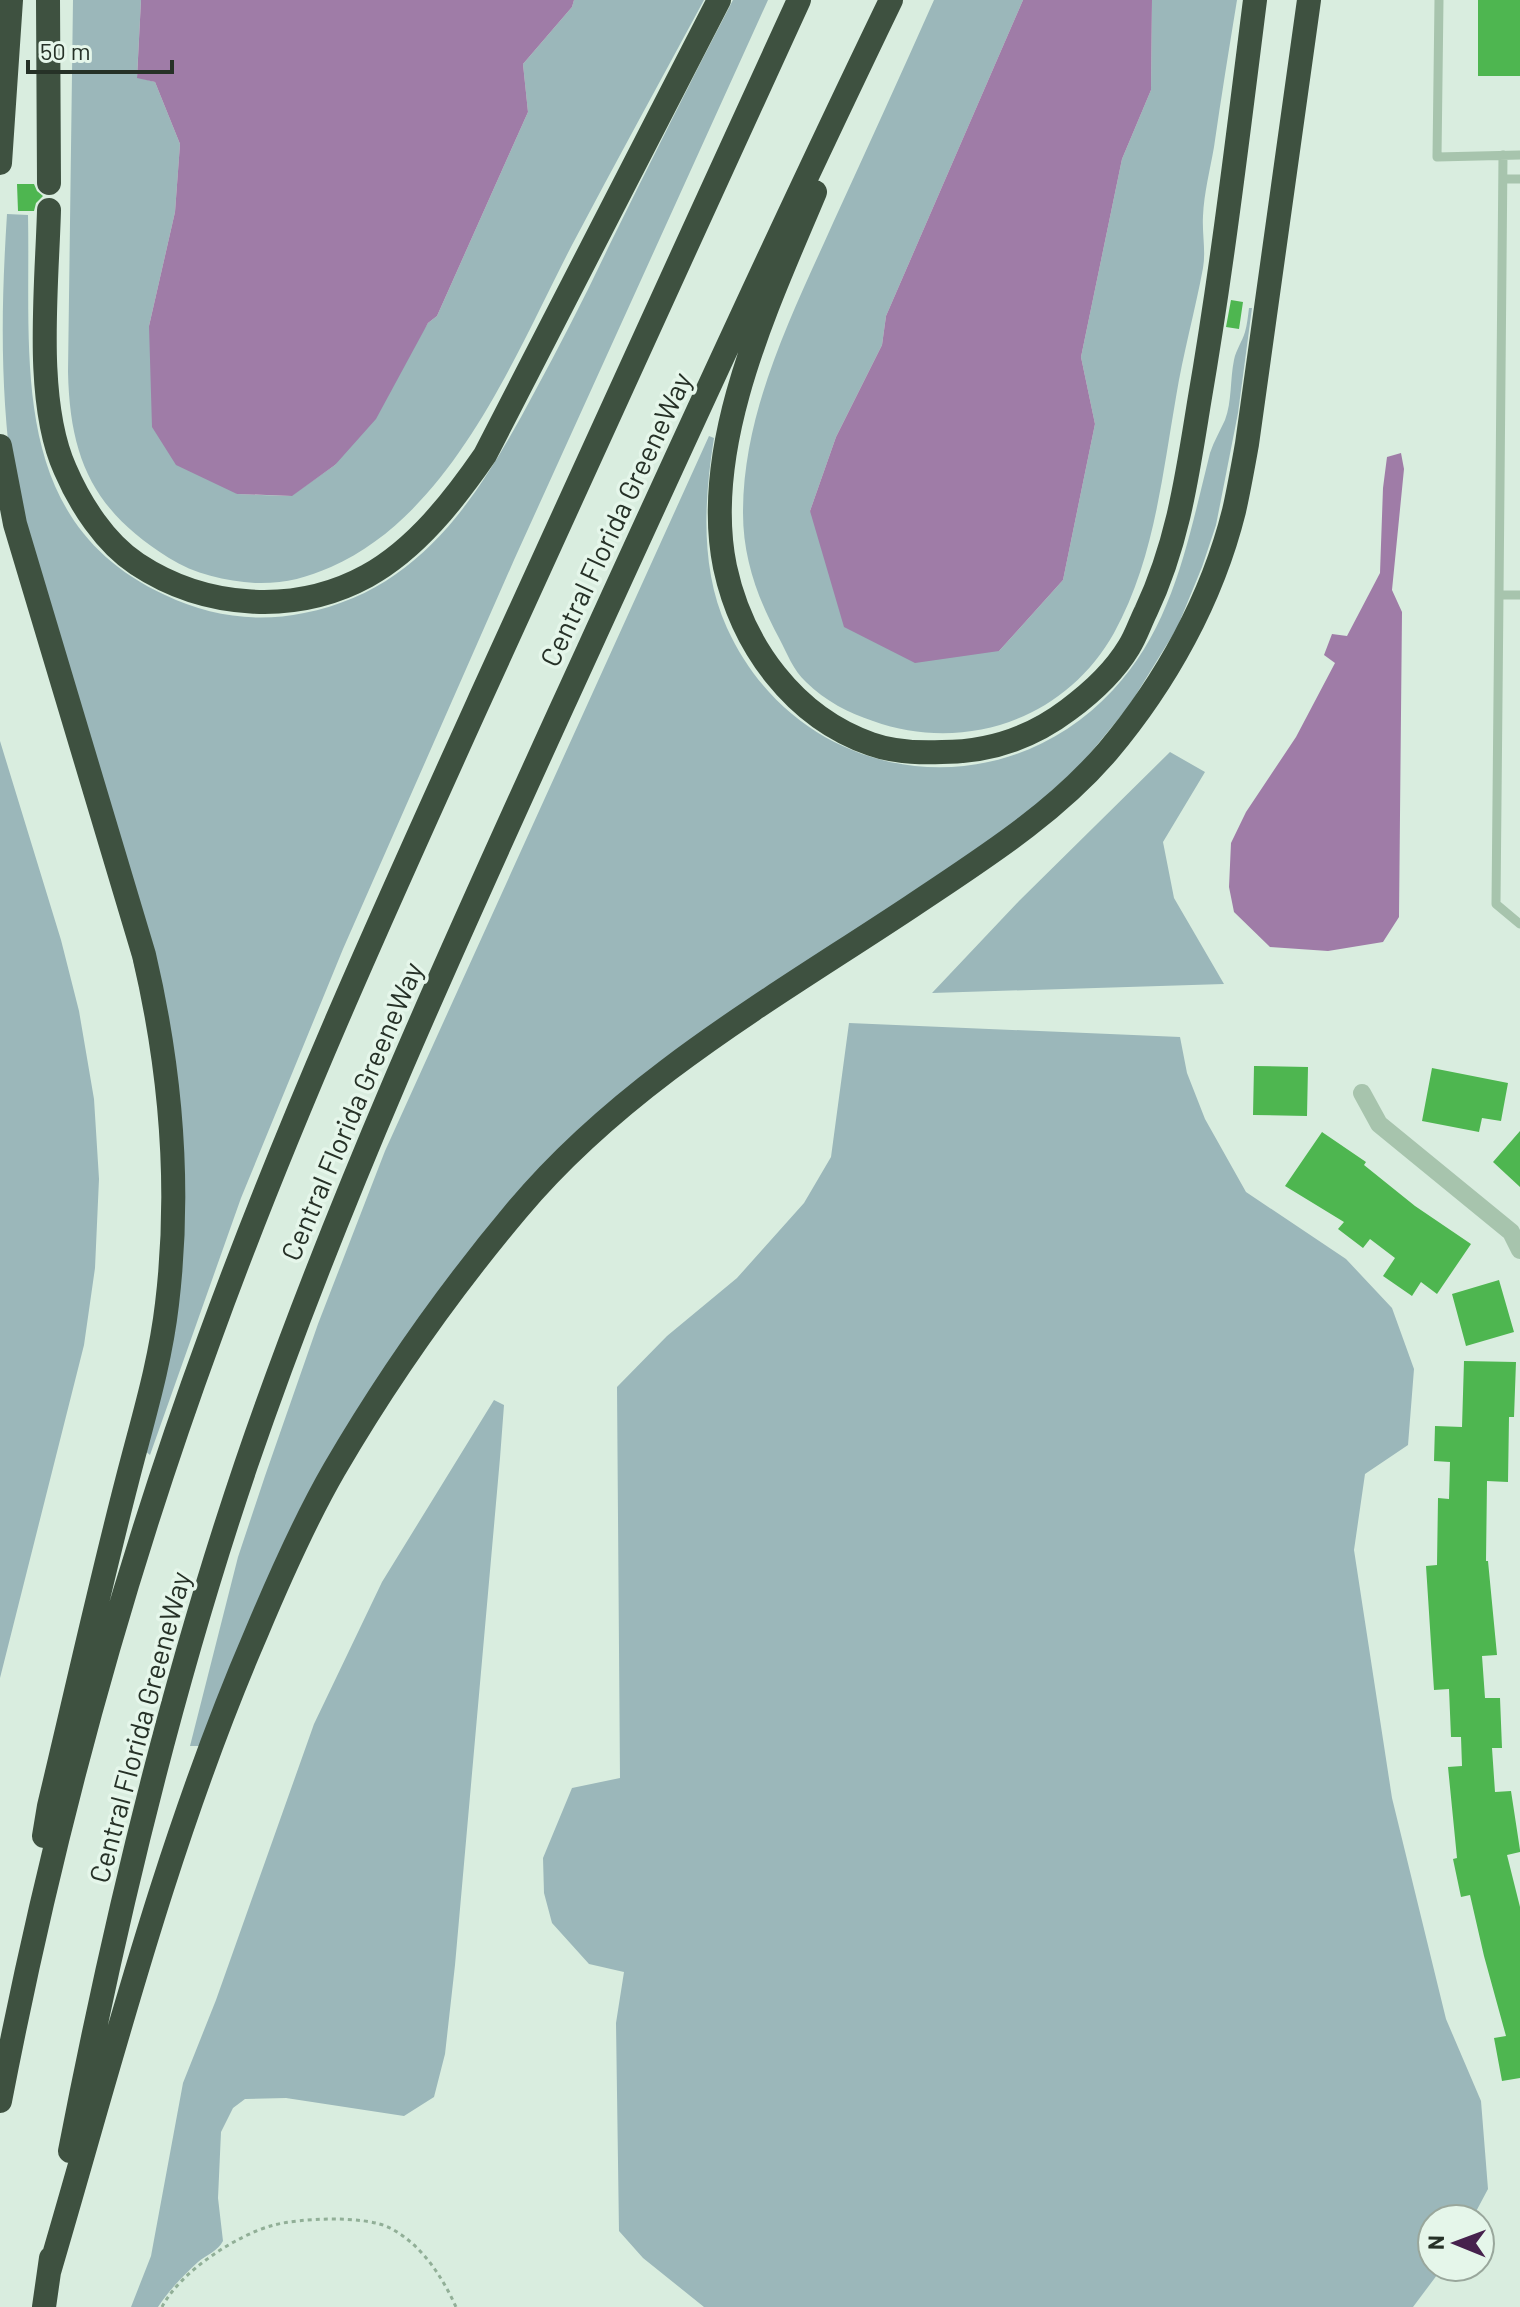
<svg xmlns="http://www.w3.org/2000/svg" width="1520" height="2307" font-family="Barlow,sans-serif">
<rect width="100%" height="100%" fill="#d9eddf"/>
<path fill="#9bb7ba" d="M73,0H141L137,77L155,82L180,144L175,212L149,326L237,494L291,496L335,465L428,323L437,316L528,112L523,64L572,7L574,0H704C660,82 615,163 572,245C514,357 453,513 331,567C306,578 283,584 255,583C226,581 194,574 169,558C94,511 70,460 68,372Z
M733,0H768L514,560L343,949L241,1198L150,1455L144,1450L180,1147L13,483C0,388 1,309 7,214L28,215C31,361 7,522 165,595C209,616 256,623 304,613C423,590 481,492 534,393C560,345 585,297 608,248C649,165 690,82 733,0Z
M934,0H1023L886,316L882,345L836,437L810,511L999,651L1063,580L1095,424L1081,357L1122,159L1151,90L1152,0H1237C1229,49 1221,98 1214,147C1210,170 1204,193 1203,216C1202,234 1206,251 1203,268C1195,311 1183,354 1176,397C1162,477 1154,560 1114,633C1066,719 965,754 873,721C849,713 825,701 806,682C793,670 787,653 779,638C758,599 743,559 743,513C743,410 792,315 833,223C867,149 901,74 934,0Z
M1249,308H1252L1238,413L1216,525L1202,567L1177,628L1129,706L1083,762L1017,823L723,1019L421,1315L201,1746H190L238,1557L265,1476L318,1324L385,1151L709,436L714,438C704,500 700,569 727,628C798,784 997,815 1113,690C1174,625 1189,536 1210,453C1214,441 1220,431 1225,420C1232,402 1230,379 1234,360C1236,350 1242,342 1245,332C1247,325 1248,316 1249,308Z
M0,741L61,940L79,1011L94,1099L99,1179L95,1268L84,1345L0,1678Z
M1170,752L1205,772L1163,842L1174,898L1224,984L932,993L1019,901Z
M849,1023L1180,1037L1187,1073L1205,1119L1246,1192L1346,1259L1392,1308L1414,1369L1408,1445L1365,1474L1354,1550L1392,1798L1446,2019L1481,2101L1488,2189L1472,2219H1432V2267H1443L1413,2307H704L643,2258L619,2231L616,2023L624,1972L589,1964L552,1923L544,1893L543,1858L572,1788L620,1778L617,1387L667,1336L737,1278L804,1203L831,1157Z
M494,1400L504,1405L500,1458L455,1965L445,2054L434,2097L404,2116L286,2098L245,2099L233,2108L221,2132L218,2198L223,2241C218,2251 206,2255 198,2262C183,2276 169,2290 158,2307H131L151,2256L183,2083L216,2000L314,1724L382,1582Z"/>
<path fill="#9f7ca7" d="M141,0H574L572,7L523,64L528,112L437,316L428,323L376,419L335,465L292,496L237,494L176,465L152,427L149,326L175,212L180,144L155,82L137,78Z
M1023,0H1152L1151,90L1122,159L1081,357L1095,424L1063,580L999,651L915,663L844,627L810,511L836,437L882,345L886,316Z
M1401,453L1404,469L1392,590L1402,612L1399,917L1383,942L1328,951L1270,947L1234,912L1229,887L1231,843L1246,812L1296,737L1335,663L1324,655L1332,634L1347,636L1380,573L1383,488L1387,457Z"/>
<path fill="#4eb650" d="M1478,0H1520V76H1478Z
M17,184H34L37,191L43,196L36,203L34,211H18Z
M1231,300L1243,302L1239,329L1226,327Z
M1254,1066L1308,1067L1307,1116L1253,1115Z
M1432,1068L1508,1083L1501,1121L1482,1118L1479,1132L1422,1121Z
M1520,1131V1187L1493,1162Z
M1322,1132L1366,1162L1364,1165L1415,1206L1471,1244L1437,1294L1421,1282L1412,1296L1383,1276L1395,1258L1370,1239L1363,1248L1338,1229L1344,1222L1285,1186Z
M1499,1280L1514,1332L1466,1346L1452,1294Z
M1464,1361L1516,1362L1514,1417H1509L1508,1482L1487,1481L1486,1561H1488L1497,1655L1482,1656L1485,1698H1500L1502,1748H1492L1495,1792L1511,1791L1520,1850V1852L1507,1855L1520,1907V2078L1502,2081L1494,2038L1506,2036L1484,1956L1470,1895L1461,1897L1453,1859L1457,1858L1448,1767L1462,1766L1461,1737H1451L1449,1689L1434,1690L1426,1566L1437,1565L1438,1498L1449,1499L1450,1462L1434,1461L1435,1426L1462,1427Z"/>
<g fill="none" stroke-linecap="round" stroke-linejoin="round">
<path stroke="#91af97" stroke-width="3" stroke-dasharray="4 4" stroke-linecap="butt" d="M162,2307C180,2272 236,2235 274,2225C301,2218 365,2215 390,2228C421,2244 442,2276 456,2307"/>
<path stroke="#a7c4ad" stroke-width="9" d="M1439,0L1437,157L1520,155
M1503,155L1499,595H1520
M1504,179H1520
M1499,595L1496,904L1520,924"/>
<path stroke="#a7c4ad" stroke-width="18" d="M1362,1093L1379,1124L1511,1232L1520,1250"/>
<path stroke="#3e5140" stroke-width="24" d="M48,0L49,183
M0,163L11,0
M815,192C769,302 700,445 725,567C742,646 794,717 871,744C893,752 919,753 942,752C988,752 1031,738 1068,710C1091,693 1114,672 1129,647C1136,636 1140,623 1146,611C1178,543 1187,477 1199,403C1222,270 1238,135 1255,0
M49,210C47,286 34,400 65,469C80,504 105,543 137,564C205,609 296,615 367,576C416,549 454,500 485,455L719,0
M0,446L15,524L144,955C171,1070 181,1187 167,1304C160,1365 142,1422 127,1481C99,1589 75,1698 49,1806L44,1836
M0,2101C50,1842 119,1585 210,1337C290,1117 387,904 484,690C588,460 694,230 799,0
M70,2151C115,1919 170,1689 246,1465C335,1205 449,955 563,705C671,469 778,234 891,0
M49,2272C112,2058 167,1840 256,1634C279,1579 304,1522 334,1470C387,1379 449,1291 517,1210C624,1082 775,997 912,906C982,859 1053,815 1108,751C1166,682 1212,599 1234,511C1239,489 1243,466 1247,444L1309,0
M44,2307L51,2258"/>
</g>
<g text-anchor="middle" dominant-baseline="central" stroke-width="7" stroke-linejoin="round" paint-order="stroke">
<g font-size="28" fill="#263127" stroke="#e5f6ea">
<text transform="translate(615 519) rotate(-65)">Central Florida GreeneWay</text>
<text transform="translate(351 1111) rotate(-67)">Central Florida GreeneWay</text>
<text transform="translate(139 1727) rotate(-75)">Central Florida GreeneWay</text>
</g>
</g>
<g transform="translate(1456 2243) rotate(271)"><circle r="38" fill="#e5f6ea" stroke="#99a79c" stroke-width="2"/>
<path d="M0-6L14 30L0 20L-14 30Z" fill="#46214d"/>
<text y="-12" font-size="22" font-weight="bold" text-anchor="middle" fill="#263127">N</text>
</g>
<path d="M28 60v12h144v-12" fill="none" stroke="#263127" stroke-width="4"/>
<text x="40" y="60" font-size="24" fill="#263127" stroke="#e5f6ea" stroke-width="6" paint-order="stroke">50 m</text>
</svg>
